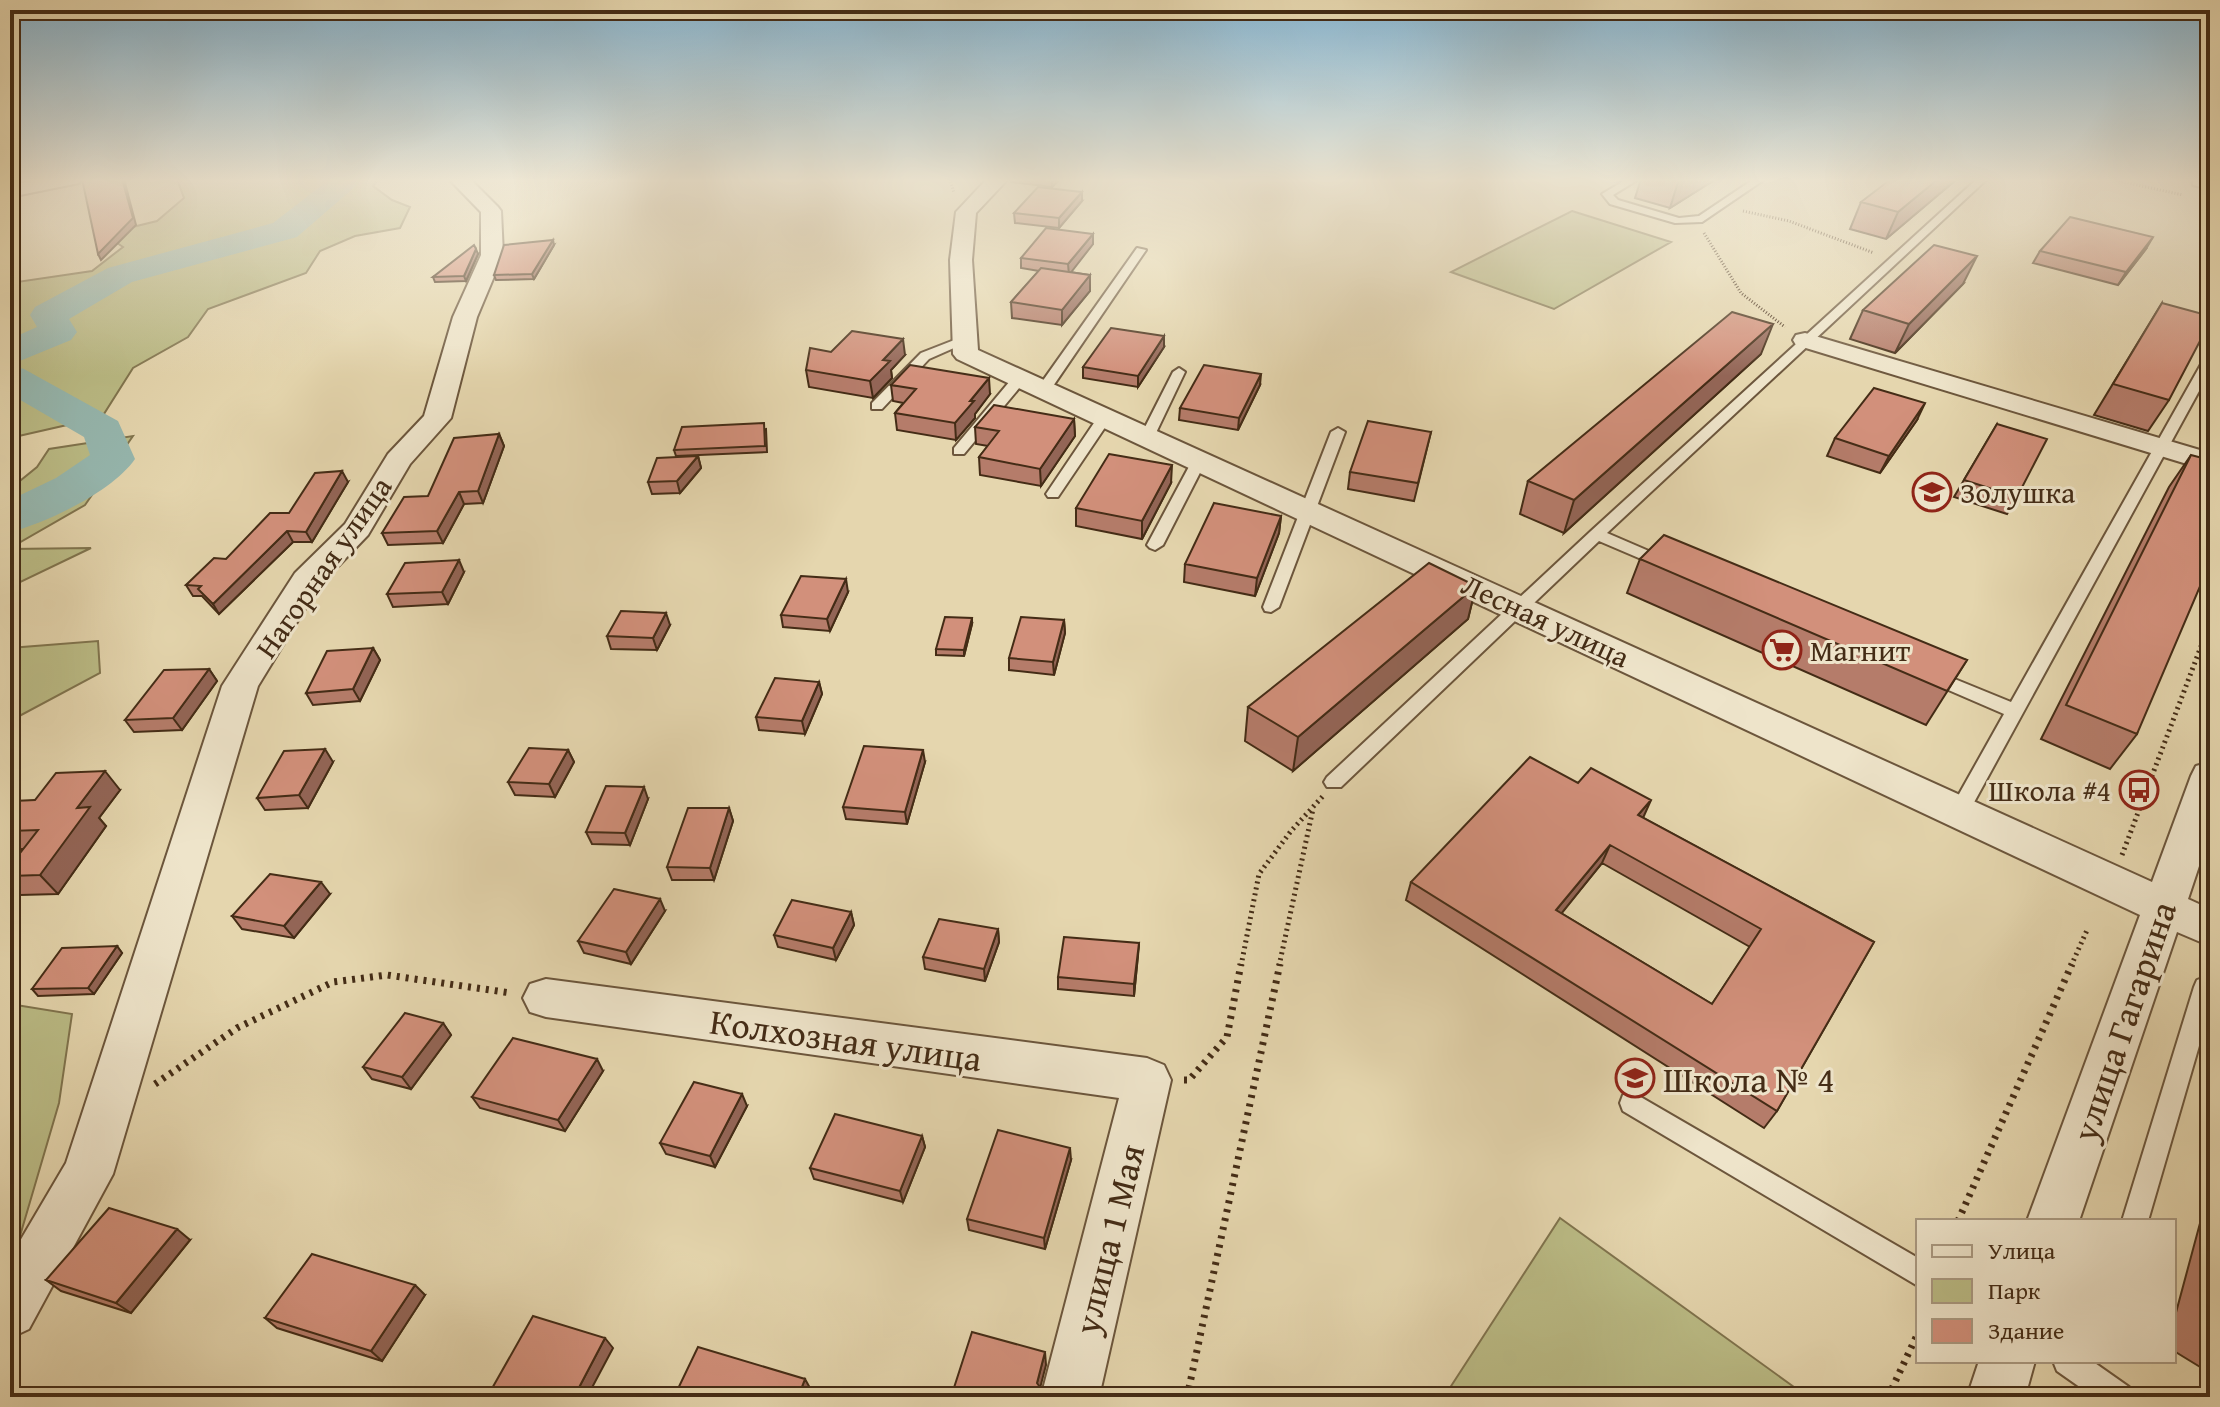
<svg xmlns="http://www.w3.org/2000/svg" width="2220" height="1407" font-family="'Gentium Book Plus',serif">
<rect width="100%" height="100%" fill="#e5d6ae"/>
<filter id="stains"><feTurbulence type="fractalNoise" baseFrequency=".0025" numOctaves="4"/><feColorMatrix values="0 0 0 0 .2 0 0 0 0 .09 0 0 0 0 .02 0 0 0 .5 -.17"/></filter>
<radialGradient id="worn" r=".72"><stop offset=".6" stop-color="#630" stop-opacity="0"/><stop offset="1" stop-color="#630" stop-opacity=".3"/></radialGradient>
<path fill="#bbbc86" stroke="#80744e" stroke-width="2" d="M177,179H379L373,186L392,200L410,207L400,228L355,236L320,251L306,273L208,309L188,337L133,368L102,417L10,438V283L92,271L123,247L104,234L157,221L184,198Z
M1572,211L1671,242L1554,309L1451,272Z
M133,436L85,505L10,548V489L37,467L49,449Z
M91,548L10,587V549Z
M98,641L100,673L10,721V648Z
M10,1004L72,1014L59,1103L10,1270Z
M1560,1218L1794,1387L1789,1397H1444Z"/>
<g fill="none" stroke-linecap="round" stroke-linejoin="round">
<path fill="#96b8b0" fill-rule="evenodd" d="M330,179H364L297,237L132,282L69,319L77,332L71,340L10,365V339L37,327L30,315L35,307L108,268L273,223Z
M10,365L24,369L118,421L135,459C113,491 47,523 10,532V500L56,478L90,455L84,437L10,394Z"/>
<g stroke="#6c563c" stroke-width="4">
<path id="service" d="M1627,179H1639L1613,195L1618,200L1679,218L1699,216L1754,179H1765L1702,222L1675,223L1610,204L1602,194Z
M1977,179H1987L1607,533L1672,561L1674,564L1672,567H1660L1599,541L1341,787H1327L1324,782L1327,777L1591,531Z
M2193,179H2203L2202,181L2210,183V189L2193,185Z
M1137,248L1146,250L1049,392H1039L1037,389Z
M962,337L972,340L929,359L882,409H872V403L921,353Z
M2210,355V371L1966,817H1952L1949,812L2004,714L1923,679L1920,675L1923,671H1935L2011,702L2204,359Z
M1179,368L1185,372L1154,437L1147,441L1142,440L1140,437L1173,372Z
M1020,374L1025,375V381L964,454H954V448L1015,375Z
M1105,413L1112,417L1060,494L1058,497H1048L1046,494L1100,414Z
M1338,428L1345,432L1279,607L1271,612L1265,611L1263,607L1331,432Z
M1199,457L1206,461L1163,545L1155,550L1150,548L1147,545L1192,461Z
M2205,977L2210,979V1008L2148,1221H2122L2194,987L2197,980Z
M1632,1092L1918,1258V1286L1623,1111L1620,1103L1623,1095Z
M2053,1361H2092L2129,1387L2133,1397H2094L2057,1371Z"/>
</g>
<g stroke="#6c563c" stroke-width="4">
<path id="minor" d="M43,179H82L79,183L10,197V185Z
M449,179H470L498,207L501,211L503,255L477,317L451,418L410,464L368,535L319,586L258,686L113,1174L29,1329L10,1338V1258L66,1163L222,686L295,573L345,524L388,454L424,416L453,317L481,255V212Z
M987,179H1008L976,213L972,260L978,350L2152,882L2191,776L2196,766L2210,762V833L2188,899L2210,909V946L2177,932L2079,1221H2027L2140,915L957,359L953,354L950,260L956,212Z
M1805,333L2210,453V471L1796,345L1793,340L1796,335Z
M546,979L1147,1058L1164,1065L1171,1080L1099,1397H1041L1119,1098L546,1017L530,1012L523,998L530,984Z
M1979,1361H2035L2025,1397H1967Z"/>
</g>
<path stroke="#442c16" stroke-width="3" stroke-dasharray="1 2" stroke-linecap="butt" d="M950,179L954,193
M2110,179L2183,195
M1743,211L1789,221L1874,253
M1704,233L1741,293L1785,327"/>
<path stroke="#442c16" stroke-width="4" stroke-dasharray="2 3" stroke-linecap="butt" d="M2208,630L2210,624"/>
<path stroke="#442c16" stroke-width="5" stroke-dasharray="2 4" stroke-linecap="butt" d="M2122,855L2208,628
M1241,966L1259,874L1291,831L1323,796
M1279,966L1313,809
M2071,966L2088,928"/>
<path stroke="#442c16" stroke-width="7" stroke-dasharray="3 6" stroke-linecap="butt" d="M1184,1080H1189L1227,1037L1241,964
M155,1084L237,1028L333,982L387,975L511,993
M1958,1221L2072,964
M1187,1397L1280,964
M1888,1397L1918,1333"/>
<use href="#service" fill="#eee4ca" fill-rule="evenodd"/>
<use href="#minor" fill="#eee4ca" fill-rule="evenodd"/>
</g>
<path fill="#b57c6a" stroke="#442c16" stroke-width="2" fill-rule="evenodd" d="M1011,179H1060L1052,187L1011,182Z
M1641,179H1716L1670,208L1635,198Z
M1957,179L1886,239L1850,229L1861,202Z
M1082,201L1059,228L1015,223L1014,213Z
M1093,234V244L1070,272L1090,275V291L1062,325L1012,318L1011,302L1039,271L1021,268V258Z
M554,245L534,279L496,280L494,275Z
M2146,249L2118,285L2033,263L2040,251Z
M478,254L466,281L435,282L433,277Z
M1963,284L1895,353L1850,339L1863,310Z
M2162,303L2169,400L2148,431L2094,415Z
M1164,347L1138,387L1083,378V367Z
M831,352L905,355L891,370L892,378L873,398L809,387L806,370Z
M1761,354L1564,533L1520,514L1528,481Z
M891,385L990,394L975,414V418L956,440L897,430L895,413L903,403L893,401Z
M1260,385L1238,430L1179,420L1180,408Z
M1074,419L1075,436L1041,486L980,475L979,457L988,446L976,444L975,427Z
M1917,420L1880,473L1827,456L1835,438Z
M1997,424L2017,497L2007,514L1954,497Z
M766,429L767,452L676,456L674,450Z
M1431,432L1414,501L1348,489L1350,472Z
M499,434L504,446L483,503L464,504L443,543L388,545L382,533L428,496Z
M2191,455L2137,734L2110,769L2041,739L2169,487Z
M698,456L701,468L680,493L652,494L648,482Z
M348,482L312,542H293L219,614L202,596H193L186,585L226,559L289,513Z
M1171,483L1142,539L1076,526V508Z
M1281,516L1279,533L1255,596L1184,582L1185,564Z
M1640,559L1967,660L1926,725L1627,593Z
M464,572L448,604L393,607L387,594Z
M1476,586L1468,619L1293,771L1245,741L1248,707Z
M848,592L830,631L783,627L781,615Z
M1064,620L1065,633L1054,675L1009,670V658Z
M972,624L964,656L936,655V649Z
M670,625L657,650L611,649L607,636Z
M373,648L380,660L360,701L313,705L306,693Z
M209,669L217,681L182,730L134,732L125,720Z
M819,682L822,694L805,734L759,730L756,717Z
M568,750L574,762L555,797L515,795L508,782Z
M333,762L308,808L265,810L257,798Z
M925,762L907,824L846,819L843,807Z
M120,790L99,818L106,826L58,894L20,895L10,885V866L23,849L10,850V804L35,800Z
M648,799L630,845L592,844L586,832Z
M729,808L733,821L714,880H672L667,867Z
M1643,818L1874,942L1777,1111L1764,1128L1406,900L1411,882ZM1602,863L1750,947L1712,1004L1561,913Z
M330,894L294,938L242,929L232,916Z
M665,911L631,964L584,953L578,941Z
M851,912L854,925L836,960L778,947L774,935Z
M998,929L999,942L985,981L925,969L923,957Z
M1139,943L1134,996L1058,989V977Z
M117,946L122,953L94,994L38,996L32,989Z
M443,1023L451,1035L411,1089L372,1079L363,1067Z
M603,1071L565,1131L480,1108L472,1097Z
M747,1106L715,1167L666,1154L660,1143Z
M922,1136L925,1147L903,1202L814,1179L810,1168Z
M1071,1160L1045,1249L969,1230L967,1219Z
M2210,1186V1373L2174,1351V1320Z
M190,1240L131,1313L61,1291L46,1280Z
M425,1295L382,1361L277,1328L265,1318Z"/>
<path fill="#936556" stroke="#442c16" stroke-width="2" d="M122,179H124L136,225L101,260L98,254Z
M1052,179H1060L1052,187Z
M1679,179H1716L1670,208Z
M1938,179H1957L1886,239L1898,212Z
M1082,192V201L1059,228V218Z
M1093,234V244L1069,275L1068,264Z
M2153,237L2146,249L2118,285L2126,272Z
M553,240L554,245L534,279L532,274Z
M476,249L478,254L466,281L464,276Z
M1977,256L1963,284L1895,353L1909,324Z
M1090,275V291L1062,325V310Z
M1773,324L1761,354L1564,533L1574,500Z
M1164,336V347L1138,387V376Z
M903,339L905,355L891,370L892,378L873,398L870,381L883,360Z
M1261,374L1260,385L1238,430L1239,418Z
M989,378L990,394L975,414V418L956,440L955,423L970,401Z
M1925,403L1917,420L1880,473L1889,456Z
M1074,419L1075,436L1041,486L1040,469Z
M499,434L504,446L483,503L478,491Z
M698,456L701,468L680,493L677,481Z
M1172,465L1171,483L1142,539V521Z
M342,471L348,482L312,542L306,532Z
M459,492L464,504L443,543L437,531Z
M1281,516L1279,533L1255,596L1257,578Z
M287,531L293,542L219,614L213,604Z
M459,560L464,572L448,604L442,592Z
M846,579L848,592L830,631L827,619Z
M1476,586L1468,619L1293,771L1298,737Z
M666,613L670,625L657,650L653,638Z
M972,618V624L964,656V650Z
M1064,620L1065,633L1054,675L1053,662Z
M373,648L380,660L360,701L353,689Z
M209,669L217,681L182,730L173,718Z
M819,682L822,694L805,734L802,721Z
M325,749L333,762L308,808L299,795Z
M568,750L574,762L555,797L549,784Z
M923,750L925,762L907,824L905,812Z
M105,771L120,790L99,818L106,826L58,894L40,875L77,808Z
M644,787L648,799L630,845L625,833Z
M1651,800L1643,818L1638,815Z
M729,808L733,821L714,880L710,868Z
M1610,845L1602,863L1549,929L1556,910Z
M321,882L330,894L294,938L284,926Z
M660,899L665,911L631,964L626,952Z
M851,912L854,925L836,960L833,948Z
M998,929L999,942L985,981L984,969Z
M1139,943L1138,956L1134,996V984Z
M117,946L122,953L94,994L88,988Z
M443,1023L451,1035L411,1089L402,1077Z
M597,1059L603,1071L565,1131L558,1120Z
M742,1094L747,1106L715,1167L710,1156Z
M922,1136L925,1147L903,1202L900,1191Z
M1070,1148L1071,1160L1045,1249L1044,1238Z
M177,1229L190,1240L131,1313L116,1303Z
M415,1285L425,1295L382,1361L371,1351Z
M605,1338L613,1348L587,1397H574Z
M1045,1352L1046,1365L1038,1396L1037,1383Z
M805,1379L810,1388L806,1397H798Z"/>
<path fill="#d2907b" stroke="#442c16" stroke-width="2" fill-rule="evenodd" d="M82,179H122L133,218L98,254Z
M1891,179H1938L1898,212L1861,202Z
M1038,187L1082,192L1059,218L1014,213Z
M2070,217L2153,237L2126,272L2040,251Z
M1046,228L1093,234L1068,264L1021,258Z
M553,240L532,274L494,275L504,245Z
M474,245L476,249L464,276L433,277Z
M1934,245L1977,256L1909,324L1863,310Z
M1041,268L1090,275L1062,310L1011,302Z
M2162,303L2210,316V322L2169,400L2113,384Z
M1732,312L1773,324L1574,500L1528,481Z
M1111,328L1164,336L1138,376L1083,367Z
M852,331L903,339L883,360L890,361L870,381L806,370L810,348L831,352Z
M910,365L989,378L970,401H974L955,423L895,413L916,389L891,385Z
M1204,365L1261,374L1239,418L1180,408Z
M1874,388L1925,403L1889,456L1835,438Z
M994,405L1074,419L1040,469L979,457L999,431L975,427Z
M1368,421L1431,432L1418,483L1350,472Z
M764,423L765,446L674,450L682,427Z
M1997,424L2047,439L2017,497L1964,480Z
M499,434L478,491L459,492L437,531L382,533L404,497L428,496L454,438Z
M1109,454L1172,465L1142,521L1076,508Z
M2191,455L2210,460V563L2137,734L2066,705Z
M698,456L677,481L648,482L657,458Z
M342,471L306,532L287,531L213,604L198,589L201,586L186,585L214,558L226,559L270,513H289L315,473Z
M1214,503L1281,516L1257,578L1185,564Z
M1664,535L1967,660L1947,691L1640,559Z
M459,560L442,592L387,594L405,563Z
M1429,563L1476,586L1298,737L1248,707Z
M801,576L846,579L827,619L781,615Z
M621,611L666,613L653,638L607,636Z
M945,617L972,618L964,650L936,649Z
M1021,617L1064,620L1053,662L1009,658Z
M373,648L353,689L306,693L327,651Z
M209,669L173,718L125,720L164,670Z
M775,678L819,682L802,721L756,717Z
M864,746L923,750L905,812L843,807Z
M529,748L568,750L549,784L508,782Z
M325,749L299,795L257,798L284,751Z
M1530,757L1578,783L1591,768L1651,800L1638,815L1874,942L1777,1111L1411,882ZM1610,845L1761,929L1712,1004L1556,910Z
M105,771L77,808L90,807L40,875L10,876V866L38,830L10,831V804L13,801L35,800L56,773Z
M606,786L644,787L625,833L586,832Z
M688,808H729L710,868L667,867Z
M270,874L321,882L284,926L232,916Z
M614,889L660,899L626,952L578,941Z
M792,900L851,912L833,948L774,935Z
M939,919L998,929L984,969L923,957Z
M1064,937L1139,943L1134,984L1058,977Z
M117,946L88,988L32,989L62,948Z
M405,1013L443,1023L402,1077L363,1067Z
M513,1038L597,1059L558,1120L472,1097Z
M694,1082L742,1094L710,1156L660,1143Z
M835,1114L922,1136L900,1191L810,1168Z
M998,1130L1070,1148L1044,1238L967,1219Z
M109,1208L177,1229L116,1303L46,1280Z
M312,1254L415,1285L371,1351L265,1318Z
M533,1316L605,1338L574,1397H505L490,1392Z
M972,1332L1045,1352L1037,1383L1040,1387H1048L1046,1397H951Z
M698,1347L805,1379L798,1397H674Z"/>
<linearGradient id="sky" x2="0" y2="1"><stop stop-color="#87b6d2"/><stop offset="0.48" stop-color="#f3eddb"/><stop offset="1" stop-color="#f3eddb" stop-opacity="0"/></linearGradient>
<rect width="2220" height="376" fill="url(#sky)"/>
<defs>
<g id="school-ring" transform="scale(2)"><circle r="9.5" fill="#eee4ca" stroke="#8f2418" stroke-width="1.5"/><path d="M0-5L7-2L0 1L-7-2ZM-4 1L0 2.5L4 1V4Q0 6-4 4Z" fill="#8f2418"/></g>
<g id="supermarket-ring" transform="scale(2)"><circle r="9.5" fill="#eee4ca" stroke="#8f2418" stroke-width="1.5"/><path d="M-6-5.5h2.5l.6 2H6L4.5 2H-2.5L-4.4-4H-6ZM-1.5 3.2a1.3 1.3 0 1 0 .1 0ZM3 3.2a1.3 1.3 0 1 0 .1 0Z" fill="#8f2418"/></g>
<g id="bus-ring" transform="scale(2)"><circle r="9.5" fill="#eee4ca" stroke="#8f2418" stroke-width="1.5"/><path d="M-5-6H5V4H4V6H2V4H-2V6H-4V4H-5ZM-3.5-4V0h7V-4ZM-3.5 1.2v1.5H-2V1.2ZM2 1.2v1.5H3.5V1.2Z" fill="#8f2418"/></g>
</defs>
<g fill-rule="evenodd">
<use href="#school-ring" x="1932" y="492"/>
<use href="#supermarket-ring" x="1782" y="650"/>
<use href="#bus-ring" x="2139" y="790"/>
<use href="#school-ring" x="1635" y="1078"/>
</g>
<g text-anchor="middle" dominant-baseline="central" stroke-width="6" stroke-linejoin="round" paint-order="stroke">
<g font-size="30" fill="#442c16" stroke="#eee4ca" text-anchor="start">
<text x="1960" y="492">Золушка</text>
<text x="1810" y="650">Магнит</text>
<text x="2111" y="790" text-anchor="end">Школа #4</text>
</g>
<g font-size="30" fill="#442c16" stroke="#eee4ca">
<text transform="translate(323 567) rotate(-55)">Нагорная улица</text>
<text transform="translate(1546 620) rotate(25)">Лесная улица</text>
</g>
<g font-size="36" fill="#442c16" stroke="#eee4ca">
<text transform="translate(2123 1021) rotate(-71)">улица Гагарина</text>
<text transform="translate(846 1039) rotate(8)">Колхозная улица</text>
<text transform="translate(1108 1239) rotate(-76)">улица 1 Мая</text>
</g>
<g font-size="36" fill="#442c16" stroke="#eee4ca" text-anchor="start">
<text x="1663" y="1078">Школа № 4</text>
</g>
</g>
<rect width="2220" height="1407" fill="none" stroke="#e5d6ae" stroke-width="40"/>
<rect x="12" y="12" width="2196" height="1383" fill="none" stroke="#442c16" stroke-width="4"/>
<rect x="20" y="20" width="2180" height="1367" fill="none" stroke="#442c16" stroke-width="2"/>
<rect x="1916" y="1219" width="260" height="144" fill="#eee4ca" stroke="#aa9a82" stroke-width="2"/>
<rect x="1932" y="1245" width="40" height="12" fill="#eee4ca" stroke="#aa9a82" stroke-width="2"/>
<text x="1988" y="1259" font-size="24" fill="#442c16">Улица</text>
<rect x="1932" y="1279" width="40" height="24" fill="#bbbc86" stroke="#aa9a82" stroke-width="2"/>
<text x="1988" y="1299" font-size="24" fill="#442c16">Парк</text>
<rect x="1932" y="1319" width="40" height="24" fill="#d2907b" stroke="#aa9a82" stroke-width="2"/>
<text x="1988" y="1339" font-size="24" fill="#442c16">Здание</text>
<rect width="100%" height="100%" filter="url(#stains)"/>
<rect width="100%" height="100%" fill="url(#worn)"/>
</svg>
